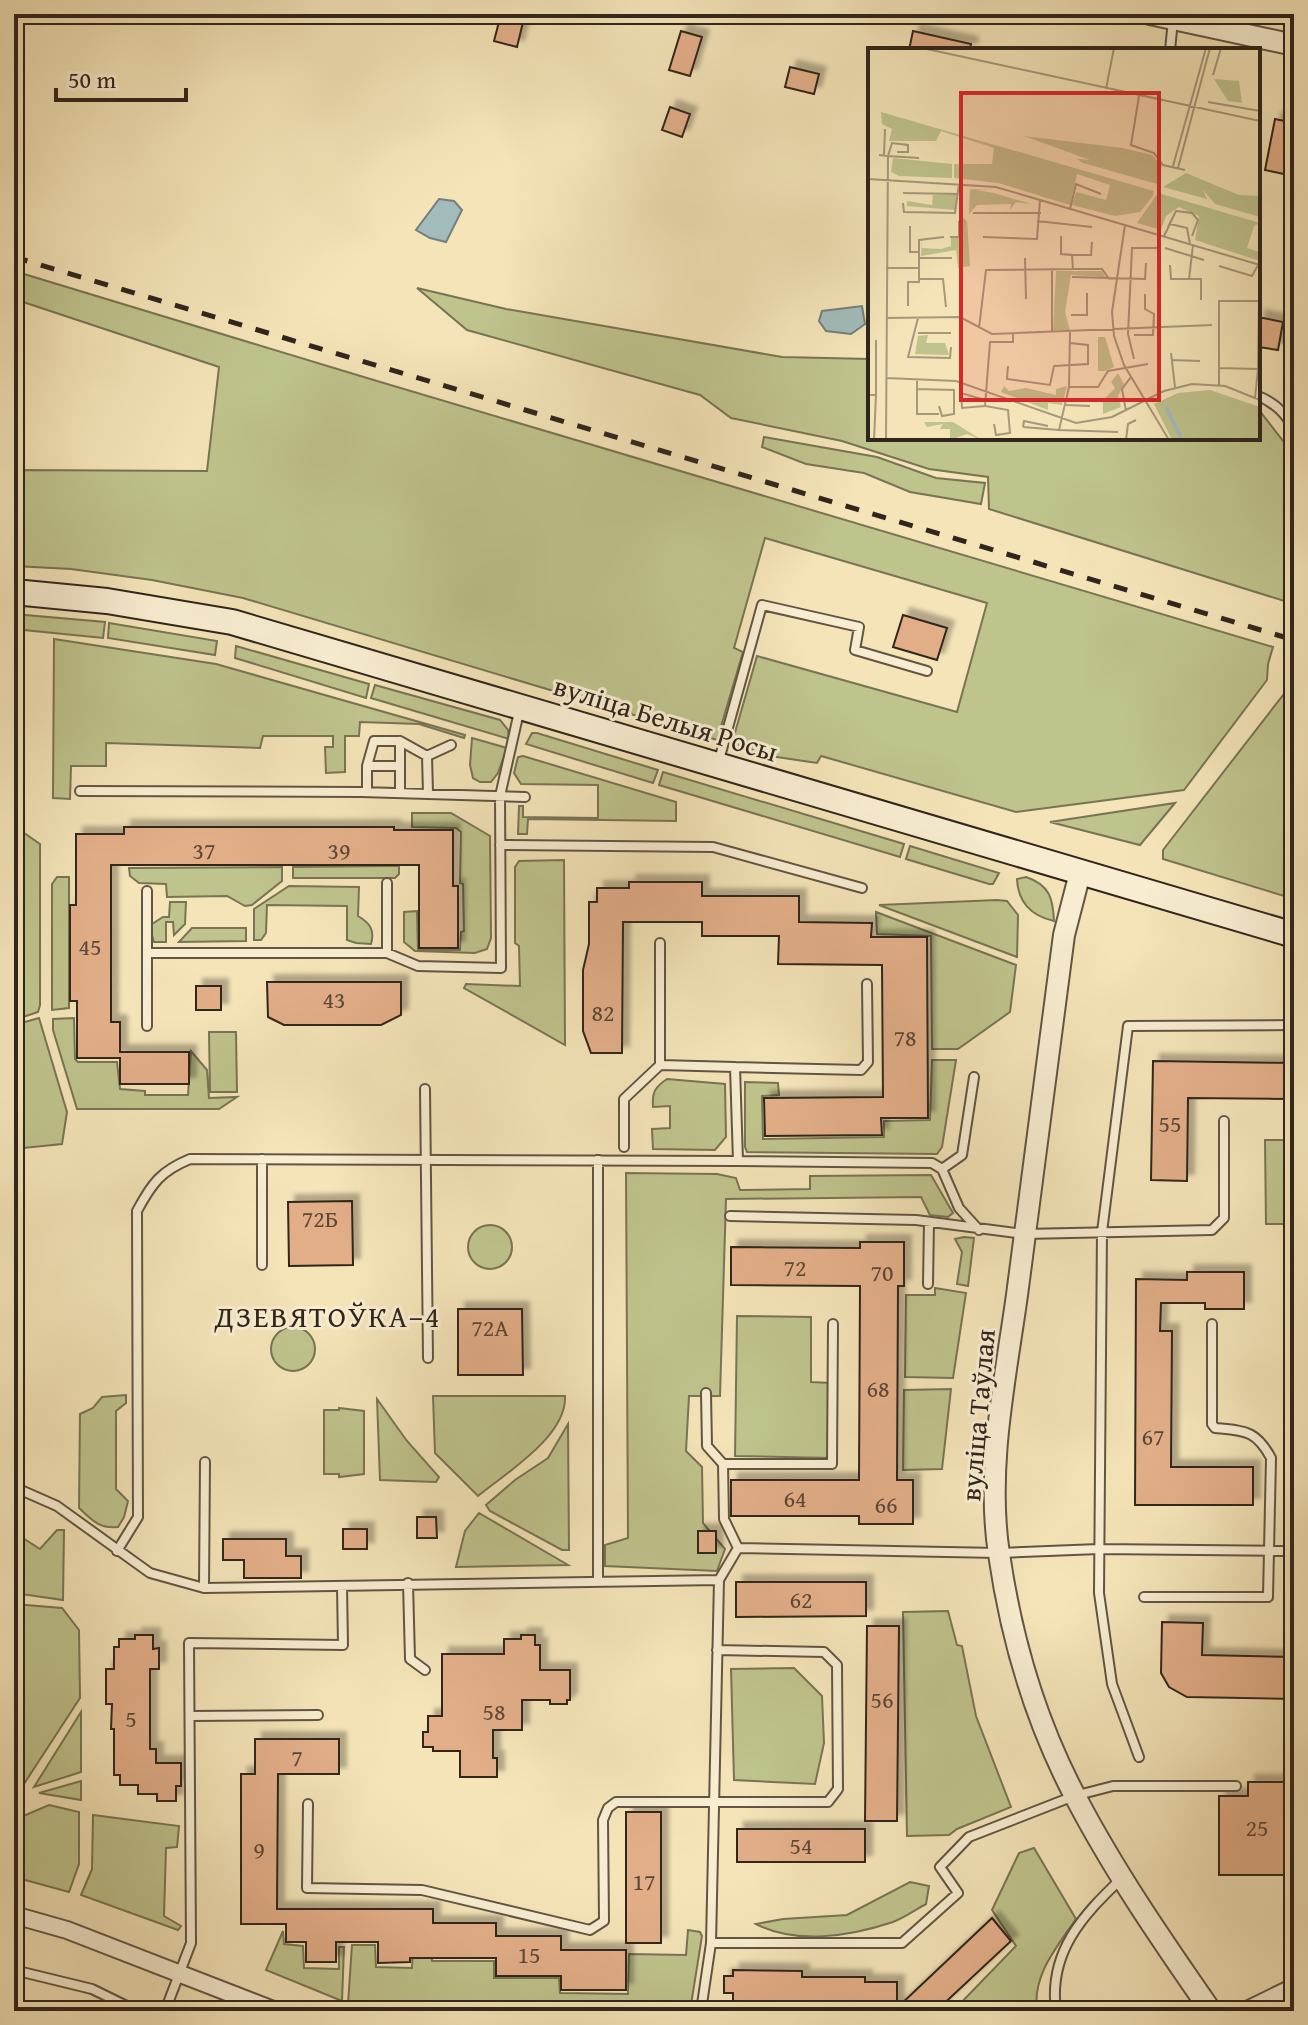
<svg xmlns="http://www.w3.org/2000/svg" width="1308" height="2025" font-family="'Gentium Book Plus',serif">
<defs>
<filter id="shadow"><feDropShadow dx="7" dy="-7" stdDeviation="2" flood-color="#0004"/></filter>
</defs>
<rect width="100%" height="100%" fill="#f4e4b8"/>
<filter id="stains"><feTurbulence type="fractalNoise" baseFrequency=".0025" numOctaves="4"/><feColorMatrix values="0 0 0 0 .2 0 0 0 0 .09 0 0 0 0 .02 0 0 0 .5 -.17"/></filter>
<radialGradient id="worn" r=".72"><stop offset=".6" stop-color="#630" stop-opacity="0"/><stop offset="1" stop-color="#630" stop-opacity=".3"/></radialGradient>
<path fill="#bfc38c" stroke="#787454" stroke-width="2" d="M14,271L377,381L1273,647L1268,664L1267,680L1184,790L1016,812L821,756L817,763L770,756L732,743L757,656L957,712L987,603L765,538L734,648L743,652L717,740L243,598L152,580L71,569L14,566V470L207,471L219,367L14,299Z
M417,288L506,309L782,357L870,359V438H1258L1259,410L1294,455V592L1291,603L989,509L988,477L929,469L842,441L731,418L700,395L467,330Z
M764,437L877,457L936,478L985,483L981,504L910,492L864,473L806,464L762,447Z
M14,614L105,622L103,638L14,629Z
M109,623L217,641L215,655L108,638Z
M54,639L216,664L465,735L464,738L419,724L360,722L359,736H345V772L326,773L325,747H333V736H263L260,748L106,743V766H71L70,799L53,798Z
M236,646L369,684L366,698L235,658Z
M1294,681V899L1163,859V850Z
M375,685L500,720L508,730L509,739L371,698Z
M532,733H537L658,770L653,783L526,744Z
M472,738L507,748L498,773L491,782H480L473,778L470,765Z
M523,756L676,802V821L528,819L527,834H518L519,806H523V817L598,818V785L521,784L514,773L518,757Z
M663,772L904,844L900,857L659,785Z
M1175,803L1140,845L1050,822Z
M412,813H451L490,836L491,938L487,949L475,953L415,951L404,942V912L417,911L418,950H460L461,932L464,931L463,884L460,883L461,832L456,828L412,827Z
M14,826L40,844V1005L38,1012L14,1020Z
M910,846L999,873L993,884H989L906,859Z
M564,860L565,1045L464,988L466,984L520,986L519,946L515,943V867L519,861Z
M386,866H399V874L395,878H293V867Z
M282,867V881L252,905L245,906L227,896L167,897L166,884L139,883L130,876L129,868Z
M57,877H69V1008L52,1010V884Z
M1026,877C1050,885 1053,899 1054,921C1032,916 1018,903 1017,879Z
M289,886L359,887L358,916C370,923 375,930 371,944L356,943L347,940V906L267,905L266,933L261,940H254V909Z
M997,900L1007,901L1018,915L1017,957L879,905Z
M170,902H186L185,924L174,935L173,922H166V942H154L151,932L152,924L163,917H169Z
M876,912L1016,965L1010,1012L958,1049H932L931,936L877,934Z
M192,928H246V941L179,942Z
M39,1018L67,1112L62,1144L14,1149V1025Z
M74,1018L75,1059L78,1062H117L120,1089L145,1091V1095H188L191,1051L207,1070L209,1098L237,1097L219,1109H77L53,1030V1019Z
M209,1032H236L237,1092H210Z
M932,1060H956L942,1147L937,1154L747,1152L745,1147V1082L778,1083L779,1095L762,1096L763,1139L884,1137V1121L930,1120Z
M667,1079L725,1084L726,1137L715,1150L653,1149L652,1129L670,1128V1106L653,1107C652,1092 655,1087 667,1079Z
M1265,1140H1294V1224H1266Z
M626,1173L717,1174L736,1178L740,1190L810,1189V1176L931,1175L953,1213L948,1217L930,1215L921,1197L726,1199L720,1396H689L686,1451L702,1467L703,1523L725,1549L717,1571L605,1566V1545L628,1538Z
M468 1247a22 22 0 1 1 44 0a22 22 0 1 1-44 0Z
M964,1237L974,1238L968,1286L957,1284L962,1252L955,1239Z
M935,1288L966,1293L953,1378L905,1377L906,1295H935Z
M737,1316L811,1317V1382L831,1383V1458L735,1456Z
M271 1349a22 22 0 1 1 44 0a22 22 0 1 1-44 0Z
M951,1389L942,1469L903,1470L904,1390Z
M126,1395V1403L116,1411V1489L128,1501L124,1517L118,1527C99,1529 92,1520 79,1508L80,1414L93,1408L102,1397Z
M433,1396H565C567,1436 506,1473 478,1496L435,1453Z
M377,1399L407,1441L439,1477L436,1482L380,1480Z
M339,1408L364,1411V1474L339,1477V1474H324V1410H339Z
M568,1424L569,1550H562L490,1511L486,1505L515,1480L548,1458Z
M14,1503L19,1507L20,1518L15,1533L40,1549L57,1530H64L63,1600L14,1593Z
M479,1513L568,1565L456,1567L465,1531Z
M14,1604L62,1608L79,1630L80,1698L22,1787L14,1786Z
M948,1611L957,1645L962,1646L976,1716L1011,1807L957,1829L949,1835L907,1836L903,1612Z
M794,1668L822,1696L824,1743L815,1784L734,1780L731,1669Z
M81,1712V1772L34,1787Z
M81,1781V1800L39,1793Z
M49,1805L79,1812V1864L69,1892L14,1877V1820Z
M93,1815L179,1826L177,1847L166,1848L164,1916L181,1926L178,1930L81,1895L92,1869Z
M1034,1848L1076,1919C1057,1947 1032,1975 1037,2011H953L1016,1946L992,1910L1019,1853Z
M910,1882L929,1886L926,1904C915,1910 904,1918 893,1922C851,1936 796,1945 756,1924L783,1919L847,1915Z
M688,1930L700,1932L702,1936L690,2011H365L348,2004L352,1945H375L376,1967L412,1968L413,1945H431L432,1961H494V1978H559L560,1993L628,1994L629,1954L686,1955Z
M283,1931L284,1944L303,1946L304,1968L339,1969V1947H344L342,2001L266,1970Z"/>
<path fill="#a2bbbb" stroke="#747f7b" stroke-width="2" d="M439,199L454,201L462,210L446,242L430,238L416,230Z
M862,306L865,324L851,334L826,331L819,321L822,311Z"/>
<path fill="#e2ae88" stroke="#30251c" stroke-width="2" filter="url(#shadow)" d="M501,14H525L517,47L494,41Z
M681,31L702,37L690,76L669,70Z
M913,31L971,44L970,50H909Z
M790,67L819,74L814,94L785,87Z
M670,107L690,114L682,137L662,130Z
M1275,119L1294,123L1293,176L1265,170Z
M1258,317L1283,322L1278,350L1258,347Z
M903,615L947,628L937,660L893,647Z
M124,827H394V830H453V886H458V948H419V865H111V1022H120V1052H189V1084H120V1058H77V1001H70V905H76V834H124Z
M629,882H702V896H799V922L872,923L871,937H927L928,1118H881L882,1135L765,1136L764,1098L883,1097L882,965L778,964L779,936H702V922H623L622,1053H591L583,1031V970L589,944V902H597V888H629Z
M267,982H401V1015L381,1025H284L268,1017Z
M196,986H221V1010H196Z
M1153,1061L1294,1063V1099L1188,1098L1187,1181L1151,1180Z
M352,1201L353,1265L289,1266L288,1202Z
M860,1242H904V1286H898L897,1480H913V1524H859V1516H731V1480H859L860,1286L731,1285V1247L860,1248Z
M1187,1272H1244V1309H1205V1303H1161L1160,1331H1172L1171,1467H1253V1505H1135L1136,1279L1187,1280Z
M458,1309H522L523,1375H458Z
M417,1517H436L437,1538H417Z
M343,1529H367V1549H343Z
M698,1531H716V1553H698Z
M223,1539H286V1556H301V1578H244V1560H223Z
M736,1582H866V1616L736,1617Z
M1162,1622L1203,1623L1202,1655L1294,1657L1293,1699L1187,1697L1169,1687L1161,1673Z
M867,1626H899L897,1821H865Z
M135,1635H153V1649L159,1648V1669H150V1749H156V1763H181V1786H176V1801H157V1794H138V1785H120V1775H114V1729H111L112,1704H106V1669H114V1647H119V1639H135Z
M521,1635H535V1645H540V1670H570V1700H567V1704H550V1700H522V1730H493V1758H497V1777H460V1751H433V1747H423V1732H428V1716H442V1654H504V1639H521Z
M255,1739H339V1774H278L277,1909H433V1923H496V1936H561V1950H626V1990H561V1976H496V1958H410V1962L378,1963V1942H336V1962H306V1942H286V1924H241V1774H255Z
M1248,1782H1294V1875H1219V1796H1248Z
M626,1812H661V1943H626Z
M737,1829H865V1862H737Z
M992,1918L1011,1941L936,2011H802V2005H733V1993H724V1976H733V1970L802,1971V1977H865V1982H897V2008Z"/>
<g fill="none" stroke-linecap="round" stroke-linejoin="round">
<g stroke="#615543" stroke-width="12">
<path id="service" d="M1170,50L1173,20
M1258,396C1274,402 1286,414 1294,429
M400,741L427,756L428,793
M427,756L451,745
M719,760L762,605L859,627L855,650L927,671
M367,766H400
M80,791L362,792L525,797
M367,792V766L374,741H400V793
M500,845L713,847L862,888
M387,883V953
M660,943V1065L735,1067L738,1161L932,1163L942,1169L959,1208L979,1230
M147,953H387L418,966L501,968L500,796L519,712
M147,1026V891
M735,1067L861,1070L868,1062L867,984
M425,1089L428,1358
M624,1147V1099L660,1065
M262,1159V1265
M942,1169L962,1155L974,1077
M730,1216L916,1220L1024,1234L1212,1230L1224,1218V1121
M928,1284L929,1222
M706,1393L707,1446L723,1464L724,1519L738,1548
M723,1464H832L833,1324
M14,1487L57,1506L150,1573L204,1588L719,1580
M117,1551L138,1517L137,1211C152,1183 161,1171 190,1159L738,1161
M598,1582V1160
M408,1583L410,1659L425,1670
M204,1588L205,1462
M1144,1597H1268L1271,1458C1256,1430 1245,1431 1215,1428L1212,1424V1324
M190,1716L318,1715
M1139,1757L1112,1684L1099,1593L1102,1232L1128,1026L1294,1025
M308,1804L307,1888L422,1890L590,1930L604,1921L603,1820L608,1808L616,1802H828L838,1789L837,1665L824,1652L717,1650
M711,1943H902L958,1893L940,1867L969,1837L1074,1796L1113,1786H1236
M14,1970L92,1989L137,2011
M165,2011L191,1943L189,1643L343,1645L342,1586
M701,2011L711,1943L719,1580L738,1548L999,1553L1099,1549L1294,1551
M1056,2011C1048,1952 1083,1915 1122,1878"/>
</g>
<g stroke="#615543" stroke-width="20">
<path id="minor" d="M14,1915L67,1930L276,2011
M1245,2011L1294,1987"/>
</g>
<g stroke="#615543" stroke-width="24">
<path id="tertiary" d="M1150,14L1294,45
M1080,873L1064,935C1048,1055 1033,1175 1017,1295C1005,1381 986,1469 999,1554C1011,1637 1036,1722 1075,1796C1114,1871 1163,1942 1211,2011"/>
</g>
<g stroke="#30251c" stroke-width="28">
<path id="secondary" d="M14,592L107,601L232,622L1294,935"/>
</g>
<use href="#service" stroke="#f8edd1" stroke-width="8"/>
<use href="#minor" stroke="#f8edd1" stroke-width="16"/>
<use href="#tertiary" stroke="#f8edd1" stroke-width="20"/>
<use href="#secondary" stroke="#f8edd1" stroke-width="24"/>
<path stroke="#30251c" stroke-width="5" stroke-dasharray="14 14" stroke-linecap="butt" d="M14,257L1294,640"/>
</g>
<g text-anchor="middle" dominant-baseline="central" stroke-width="6" stroke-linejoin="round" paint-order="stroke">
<g font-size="24" fill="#5c4737">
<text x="204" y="850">37</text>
<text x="339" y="850">39</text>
<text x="90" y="946">45</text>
<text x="334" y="999">43</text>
<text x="603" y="1012">82</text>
<text x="905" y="1037">78</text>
<text x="1170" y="1123">55</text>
<text x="320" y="1218">72Б</text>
<text x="795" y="1267">72</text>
<text x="882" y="1272">70</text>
<text x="490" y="1327">72А</text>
<text x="878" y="1388">68</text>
<text x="1153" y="1436">67</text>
<text x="795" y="1498">64</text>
<text x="886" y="1504">66</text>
<text x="801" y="1599">62</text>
<text x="882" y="1699">56</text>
<text x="494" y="1711">58</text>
<text x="131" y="1718">5</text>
<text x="297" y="1757">7</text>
<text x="1257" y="1827">25</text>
<text x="801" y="1845">54</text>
<text x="259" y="1849">9</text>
<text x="644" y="1881">17</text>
<text x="529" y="1954">15</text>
</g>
<g font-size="28" fill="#30251c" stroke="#f8edd1">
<text transform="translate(666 718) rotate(17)">вуліца Белыя Росы</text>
<text transform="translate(977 1415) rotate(-85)">вуліца Таўлая</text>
</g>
<g font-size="30" letter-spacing="2" fill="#30251c" stroke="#f8edd1">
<text x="328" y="1316">ДЗЕВЯТОЎКА–4</text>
</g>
</g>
<g transform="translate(868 48)">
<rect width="392" height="392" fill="#f4e4b8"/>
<path d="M346,31L371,33L374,55L360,53ZM13,64L286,143L285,148L272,164L247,168L204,157L208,144L238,152L242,137L209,126L202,157L130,135L86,130V116H124L126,100L73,83L68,93H21L24,81L14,76ZM156,88L255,100L284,107L294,118L289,136L215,115L209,111L222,112ZM25,110L84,116V130L31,128L23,124ZM318,125L371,147L392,148V169L347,156L335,142L339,151L295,139ZM102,141L126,142H108L126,145L163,156L148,154L142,162L143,156L109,157L101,166ZM290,145L392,175L386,178L379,200L392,204V213L327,192L331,168L311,159L298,168L293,182L269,175ZM65,147H89L87,162L39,158V153L64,157ZM92,167L99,173L102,218L90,220L88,202L53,208L54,193V200L73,201L83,198V189H93ZM188,223H234L237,229L203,227L197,264L202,283L185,282ZM60,287L58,295H77L81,307L47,306L50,288ZM230,289H237L246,319L237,323H230ZM250,325L256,336L250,348L253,359L235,366V352L247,340L243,334ZM136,338L141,343L158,340L188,347V341L199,338L194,357L180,355V362L133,344ZM342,342L392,359V392H304L286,356L310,345ZM56,374H85L114,392L99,386L82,392V381H72L75,376L59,379Z" fill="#bfc38c"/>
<path fill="none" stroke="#a2bbbb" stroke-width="4" d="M298,359L314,392"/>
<path fill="none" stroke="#a6987a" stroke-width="2" d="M54,0L392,73M345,27L353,0M238,41L246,0M271,48L263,97L286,105L295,117L317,122M340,54L392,63M11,107L20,108L24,95L40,97V104H29M16,107L17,81M305,118L338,0M310,120L342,0M0,131L128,139L392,217M35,145L90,146M35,155L36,164L87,165L91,136M202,161L208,136L233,146M105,165H173M169,173L224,179M257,177L244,264L246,288L256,317L301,392M42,178V204H51M300,179L308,163L324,165L330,172L324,188M193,188V206L204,207L205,221H234L241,231M296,188L302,176L319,180L322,196M82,189H91V173M115,189L169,191L172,152M297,200L336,212M204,207H223L224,194M51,210H84M157,210L158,251M302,217L303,231H333V252M351,218L384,228L390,217M18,220H51V192L76,189M204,229L277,231L278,215M51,231H75L78,259M321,231L325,197M40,258V234H51V220M203,267H219V245M18,270L92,269L124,286L344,277M50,270L40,309L82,310L83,299M111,280L118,222L205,221M202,284L201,339L191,382L250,384M50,285H83M184,285V221M266,287H285L286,266L277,261V246M303,305L307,339M266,311L260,286L264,200H292M303,312L332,313M140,318L139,331L182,337L186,318L220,316V297L202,295M18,330L88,333L208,375L244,369L296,343L324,336L357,338L392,352M49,331V366H71M351,337V253H391L390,321L351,320M201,339H230L240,323L280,316M49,341L86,342V366L74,368L71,358M0,347H8V292M387,350L390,321M198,357L222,358M117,358L94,360L93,345L117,352M258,363L254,341L263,329M126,376L128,387L142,385L140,362L117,358L122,294H145V285M155,379L191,382M155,379L156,373L180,378M6,392L8,347M18,392L20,108L51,110M258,392L260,376L268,372"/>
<path fill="#d62828" fill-opacity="0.15" stroke="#d62828" stroke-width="4" d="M93,45H291V352H93Z"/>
<rect width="392" height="392" fill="none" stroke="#30251c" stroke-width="4"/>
</g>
<rect width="1308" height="2025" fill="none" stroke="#f4e4b8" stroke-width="48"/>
<rect x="16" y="16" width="1276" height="1993" fill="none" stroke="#30251c" stroke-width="4"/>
<rect x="24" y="24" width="1260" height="1977" fill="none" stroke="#30251c" stroke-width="2"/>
<path d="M56 88v12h130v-12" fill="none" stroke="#30251c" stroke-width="4"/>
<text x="68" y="88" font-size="24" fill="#30251c" stroke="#f8edd1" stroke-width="6" paint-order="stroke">50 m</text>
<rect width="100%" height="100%" filter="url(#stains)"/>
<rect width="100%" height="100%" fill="url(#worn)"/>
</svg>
